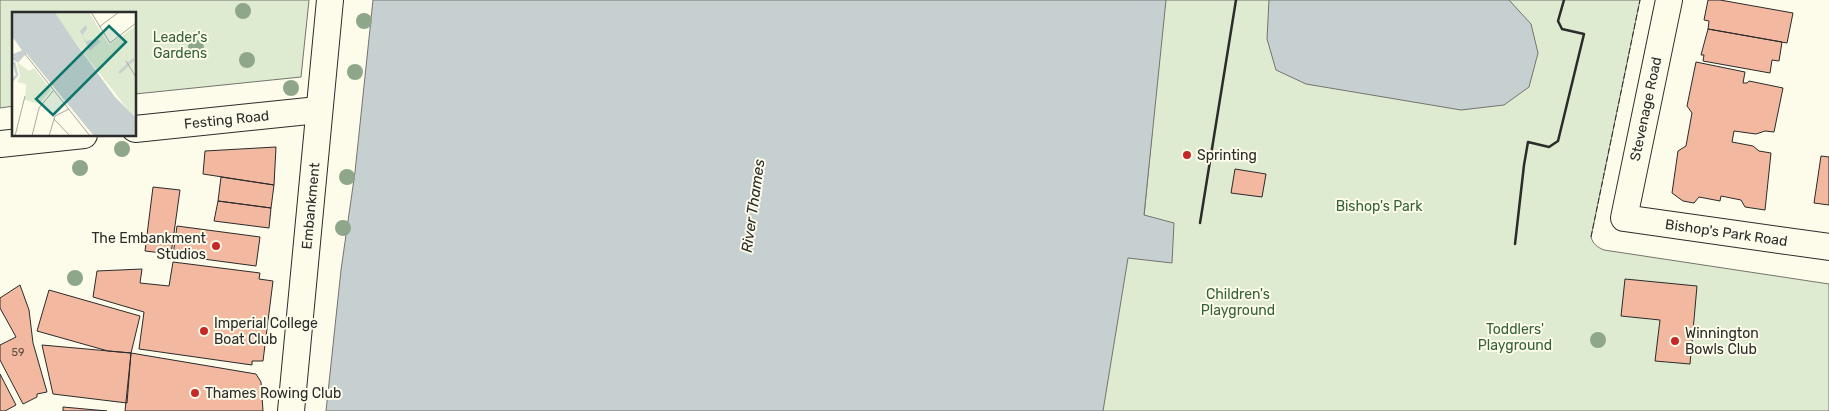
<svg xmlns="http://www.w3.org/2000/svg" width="1829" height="411" font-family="Rubik,sans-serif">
<rect width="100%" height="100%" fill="#fdfbea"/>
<path fill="#deebd1" stroke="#74746e" d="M0,0H309L301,77L135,94V14H14V106L0,108Z
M1150,0H1640L1591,237C1593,244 1597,247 1604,250L1829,284V411H1089L1107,269L1144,216L1152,133Z"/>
<path fill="#c7d0d0" stroke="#74746e" d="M373,0H1166L1144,215L1174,223L1172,263L1128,258L1103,411H326L341,270L355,172Z
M1269,0H1509L1531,24L1538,53L1529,87L1504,105L1461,110L1306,84L1276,70L1267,39Z"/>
<path fill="#f2b8a0" stroke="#2b2b2b" d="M1708,0H1720L1793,13L1787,43L1708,29L1709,21L1704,20Z
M1708,29L1782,42L1779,61L1772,60L1770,73L1703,61L1704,55H1701Z
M1696,62L1745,72L1743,83H1747L1749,81L1783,88L1774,132L1765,131L1756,134L1734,131L1732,142L1753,146L1759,151L1771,153L1765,210L1745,207L1741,200L1721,196L1720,201L1699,197L1694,203L1683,201L1672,193L1678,151L1686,146L1692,113L1687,106Z
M276,147L274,185L203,174L205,151Z
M1821,156L1829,157V205L1814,203Z
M1235,169L1266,174L1262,197L1231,193Z
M221,177L274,185L271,208L218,201Z
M153,187L180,190L171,254L145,251Z
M218,201L271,208L269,228L214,221Z
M177,226L260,237L256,266L173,255Z
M173,262L260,273L259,279L273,281L263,361H252V365L139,349L144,312L93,297L97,271L142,269L140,283L169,286Z
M1625,279L1697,286L1690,364L1655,361L1660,320L1621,316Z
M20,285L29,310L33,343L47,392L37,394V397L23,404L0,360V345L16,337L0,308V298Z
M49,290L140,316L131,353L108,351L37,331Z
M42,345L131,353L127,403L53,394Z
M131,353L256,374L261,382L263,411H125Z
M0,374L16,405L5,411H0Z
M63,407L107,411H63Z"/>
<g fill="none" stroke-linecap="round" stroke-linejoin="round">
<g stroke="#2b2b2b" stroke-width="28">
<g id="minor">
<path id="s1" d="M1669,0L1624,218L1829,247"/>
<path id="s2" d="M135,129L318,110"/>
<path d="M0,144L84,135"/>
<path id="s3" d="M291,411L330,0"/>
</g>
</g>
<use href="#minor" stroke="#fdfbea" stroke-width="26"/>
<path stroke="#2b2b2b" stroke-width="1" stroke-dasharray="6 2.5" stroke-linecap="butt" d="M1591,237L1640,0"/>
<path stroke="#2b2b2b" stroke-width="2.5" d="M1200,223L1236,0
M1515,244L1524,165L1528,142L1549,147L1558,141L1584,34L1562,29L1558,21L1564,0"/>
</g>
<g fill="#8ea78a">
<circle cx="243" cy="11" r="8"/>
<circle cx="364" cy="21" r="8"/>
<circle cx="196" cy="48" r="8"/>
<circle cx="247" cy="60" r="8"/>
<circle cx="355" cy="72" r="8"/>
<circle cx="291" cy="88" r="8"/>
<circle cx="122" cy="149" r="8"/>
<circle cx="80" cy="168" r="8"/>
<circle cx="347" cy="177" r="8"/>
<circle cx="343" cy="228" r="8"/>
<circle cx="75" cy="278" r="8"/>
<circle cx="1598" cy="340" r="8"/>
</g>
<g fill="#c62828" stroke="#fdfbea" stroke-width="2">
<circle cx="1187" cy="155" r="5"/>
<circle cx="216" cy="246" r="5"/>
<circle cx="204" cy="331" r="5"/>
<circle cx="1675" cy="341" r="5"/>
<circle cx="195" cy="393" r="5"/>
</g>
<g text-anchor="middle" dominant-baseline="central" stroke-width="4" stroke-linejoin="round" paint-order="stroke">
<g font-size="11" fill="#5d4e48">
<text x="18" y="352">59</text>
</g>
<g font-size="14" fill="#34623c" stroke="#fdfbea">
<text x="180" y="37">Leader's<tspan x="180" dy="16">Gardens</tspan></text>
<text x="1379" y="206">Bishop's Park</text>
<text x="1238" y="294">Children's<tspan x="1238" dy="16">Playground</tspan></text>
<text x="1515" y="329">Toddlers'<tspan x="1515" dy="16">Playground</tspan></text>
</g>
<g font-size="14" fill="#2b2b2b" stroke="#fdfbea">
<text transform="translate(1646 109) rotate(-78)">Stevenage Road</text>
<text stroke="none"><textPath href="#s2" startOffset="92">Festing Road</textPath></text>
<text stroke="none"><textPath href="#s3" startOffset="206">Embankment</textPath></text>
<text stroke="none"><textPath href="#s1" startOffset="326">Bishop's Park Road</textPath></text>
</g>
<g font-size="14" fill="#2b2b2b" stroke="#fdfbea" text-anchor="start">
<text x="1197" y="155">Sprinting</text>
<text x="206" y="238" text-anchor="end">The Embankment<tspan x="206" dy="16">Studios</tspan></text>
<text x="214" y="323">Imperial College<tspan x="214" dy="16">Boat Club</tspan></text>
<text x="1685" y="333">Winnington<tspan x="1685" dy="16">Bowls Club</tspan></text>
<text x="205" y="393">Thames Rowing Club</text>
</g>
<g font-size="15" font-style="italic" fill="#2b2b2b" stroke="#fdfbea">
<text transform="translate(753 206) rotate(-82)">River Thames</text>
</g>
</g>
<g transform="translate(12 12)">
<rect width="124" height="124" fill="#fdfbea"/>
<path d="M40,0H77L97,33L124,14V108ZM5,50L17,59L22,56L39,78L27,92L13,88L14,72L5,70L8,64Z" fill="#deebd1"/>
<path d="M0,0H41L103,85L124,106V124H82L14,41L6,49L0,46L12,39L0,22ZM74,13L75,17L70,23L74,29L84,27L89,29L78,39L68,19Z" fill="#c7d0d0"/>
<path fill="none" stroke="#c7d0d0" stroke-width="2.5" d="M41,0L67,39M0,22L12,39L0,44M0,46L6,49L12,42L9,43M107,61L122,47M0,69L5,63L2,50"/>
<path fill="none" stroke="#a9a89e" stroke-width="1" d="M79,0L98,31L124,11M87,15L107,0M13,42L78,124M114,49L124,65M42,107L58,124M3,124L13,84M20,124L27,96L41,79M37,124L43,104L57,97"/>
<path fill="#0f766e" fill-opacity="0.15" stroke="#0f766e" stroke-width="2.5" d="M97,14L114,30L41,103L24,87Z"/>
<rect width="124" height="124" fill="none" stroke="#2b2b2b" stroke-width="2.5"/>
</g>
</svg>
